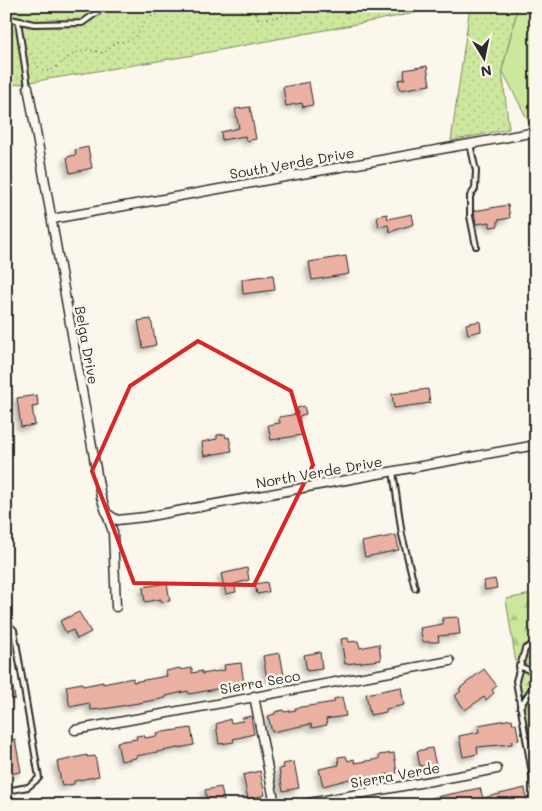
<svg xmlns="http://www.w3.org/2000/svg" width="542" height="811" font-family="Mali,sans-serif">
<defs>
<pattern id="forest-firs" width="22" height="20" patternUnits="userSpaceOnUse" patternTransform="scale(1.25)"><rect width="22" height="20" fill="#cde79d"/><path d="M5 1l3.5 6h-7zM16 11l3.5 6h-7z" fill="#b0c687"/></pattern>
<pattern id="park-dots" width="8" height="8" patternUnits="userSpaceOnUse" patternTransform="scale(1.25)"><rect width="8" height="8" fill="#cde79d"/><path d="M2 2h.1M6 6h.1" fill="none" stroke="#b0c687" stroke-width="1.8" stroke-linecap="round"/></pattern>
<filter id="shadow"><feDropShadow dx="-3.5" dy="3.5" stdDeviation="2.5" flood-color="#0004"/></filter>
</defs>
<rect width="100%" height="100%" fill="#fbf7ec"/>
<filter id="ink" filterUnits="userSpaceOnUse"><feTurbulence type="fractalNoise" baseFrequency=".02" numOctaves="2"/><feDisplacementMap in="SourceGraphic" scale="10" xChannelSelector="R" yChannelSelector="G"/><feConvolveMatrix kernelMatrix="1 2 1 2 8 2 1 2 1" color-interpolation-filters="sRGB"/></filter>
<g filter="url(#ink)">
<path fill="#cde79d" stroke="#7c8964" d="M518,6H536V136L502,70Z"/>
<path fill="url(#forest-firs)" stroke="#7c8964" d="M536,593V792L506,599Z"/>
<path fill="url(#park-dots)" stroke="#7c8964" d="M6,6H452L188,56L6,86Z
M470,6H518L502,70L509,129L451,141Z"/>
<path fill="#eab1a3" stroke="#2b2b2b" filter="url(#shadow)" d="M427,66L430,85L400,90L398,80L405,79L404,70Z
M309,82L313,105L303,107L302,103L286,106L283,87Z
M250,107L256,139L246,141L245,136L222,140L221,132L239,128L235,109Z
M88,147L92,168L70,173L67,157L76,155L75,150Z
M508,205L510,218L498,220V226L490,227V222L476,224L474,211Z
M387,214L388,219L412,214L414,224L390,232L388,225L379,227L377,216Z
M346,256L349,274L312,280L309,262Z
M273,275L275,290L243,294L242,279Z
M151,319L156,345L143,348L138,321Z
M480,321L481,331L468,334L466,324Z
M428,389L430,403L394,408L392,394Z
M37,395L38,406L32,407L35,425L21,427L17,398Z
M304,406L306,414L299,416L302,435L271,440L268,425L280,423L279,417L298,414L297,408Z
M225,434L226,438L229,437L232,451L204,456L202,442L217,439V435Z
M396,535L399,550L365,557L362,542Z
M247,568L249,580L234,584L236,592L226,594L221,574Z
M495,579L497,588L485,590L484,581Z
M267,582L269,592L257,594L255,584Z
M167,583L170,601L161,602V599L145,602L143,587Z
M79,612L91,632L77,639L73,630L66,633L60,621Z
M458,617L460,634L438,636L439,642H423L420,628L443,624L442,618Z
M348,638L349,642L358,641L360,648L379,644L381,660L345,664L341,639Z
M320,652L322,669L307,671L304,655Z
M280,653L284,676L267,679L263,656Z
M241,663L244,684L189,694L188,691L166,696V698L110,708L91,710L89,703L70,707L66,686L82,683L83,686L103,682V684L133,678V682L167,676L166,671L180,668L181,670L192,668V673L202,671V674L225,670L224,665Z
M484,669L497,686L492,690L494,693L486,700L484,697L465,710L455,696L461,691L459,689Z
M10,670L15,699L6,700V671Z
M401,687L404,705L386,709V712L370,715L366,694Z
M342,697L346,716L326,719L327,725L312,728L311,724L272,732L268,716L275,714V712L283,710L284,712L296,710L295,708L335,702L334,699Z
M251,716L254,734L233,739L234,742L219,744L216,724L230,719L231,723L243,721L242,718Z
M512,719L513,724H516L519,740L512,741V744L477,747L478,754L463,757L459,736L479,732L478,725Z
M191,728L194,745L136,756V758L121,761L117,742L137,739L136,736L144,735L145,738L157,736L156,733Z
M15,739L21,772L6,774V741Z
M432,748L436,766H420L417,751Z
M394,753L397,773L362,779L361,776L323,786L319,769L339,765L338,757L346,756L348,761L354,759L355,763L379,759V755Z
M87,755V757L95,756L99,776L74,781V784L62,786L57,762Z
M294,762L299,788L283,791L279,769L284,768L283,764Z
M260,771L265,795L248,799L243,775Z
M221,787L224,802L208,805L205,790Z
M480,788L483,798L525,788L527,805H412V802Z
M101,797L103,805H79V802Z
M121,798L123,805H103V802Z"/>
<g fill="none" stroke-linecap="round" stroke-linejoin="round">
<g stroke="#2b2b2b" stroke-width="8">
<path id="lane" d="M6,18L34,24L82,23L106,6
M18,21L28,87
M470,144L476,171L475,189L470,196V216L476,246
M393,471L402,535L415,588
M6,622L14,630L39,778L28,787L6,791
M536,642L525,649L516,681L536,796
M519,666L536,673
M520,707L536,682"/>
</g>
<g stroke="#2b2b2b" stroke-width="11">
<path id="street" d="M28,87L101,497L113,532L116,607
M52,219L536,132
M108,514L117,520L145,517L536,445
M254,696L275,805
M75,730L450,661
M298,805L497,769"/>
</g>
<path stroke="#2b2b2b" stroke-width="1" stroke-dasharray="1 4" stroke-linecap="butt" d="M6,51L15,49
M30,54C34,59 37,67 43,70C56,77 74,39 100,53L107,51L116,42C139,41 135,34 147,20C152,15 165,10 172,8L179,12L197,9L215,11L227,6L256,14L257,18C276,21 287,13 304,6"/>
<use href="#lane" stroke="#fbf7ec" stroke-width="4"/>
<use href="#street" stroke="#fbf7ec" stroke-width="8"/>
</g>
</g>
<path fill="none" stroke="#d62828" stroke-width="4" stroke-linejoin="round" d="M198,341L291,391L313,465L254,585L134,583L92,471L130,386Z"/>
<g text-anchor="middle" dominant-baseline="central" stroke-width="5" stroke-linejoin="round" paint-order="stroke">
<g font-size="14" fill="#2b2b2b" stroke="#fbf7ec">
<text transform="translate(292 163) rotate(-10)">South Verde Drive</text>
<text transform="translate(87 345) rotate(80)">Belga Drive</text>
<text transform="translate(319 472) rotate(-10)">North Verde Drive</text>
<text transform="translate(260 682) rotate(-10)">Sierra Seco</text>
<text transform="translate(395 775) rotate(-10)">Sierra Verde</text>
</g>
</g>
<rect width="542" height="811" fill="none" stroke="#fbf7ec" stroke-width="25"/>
<rect x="12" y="12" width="517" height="786" fill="none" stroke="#2b2b2b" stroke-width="2" filter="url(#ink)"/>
<g transform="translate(484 58) rotate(170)" stroke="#fbf7ec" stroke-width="4" paint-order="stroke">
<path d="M0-4L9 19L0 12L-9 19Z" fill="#2b2b2b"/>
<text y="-8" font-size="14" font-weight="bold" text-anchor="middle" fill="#2b2b2b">N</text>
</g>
</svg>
